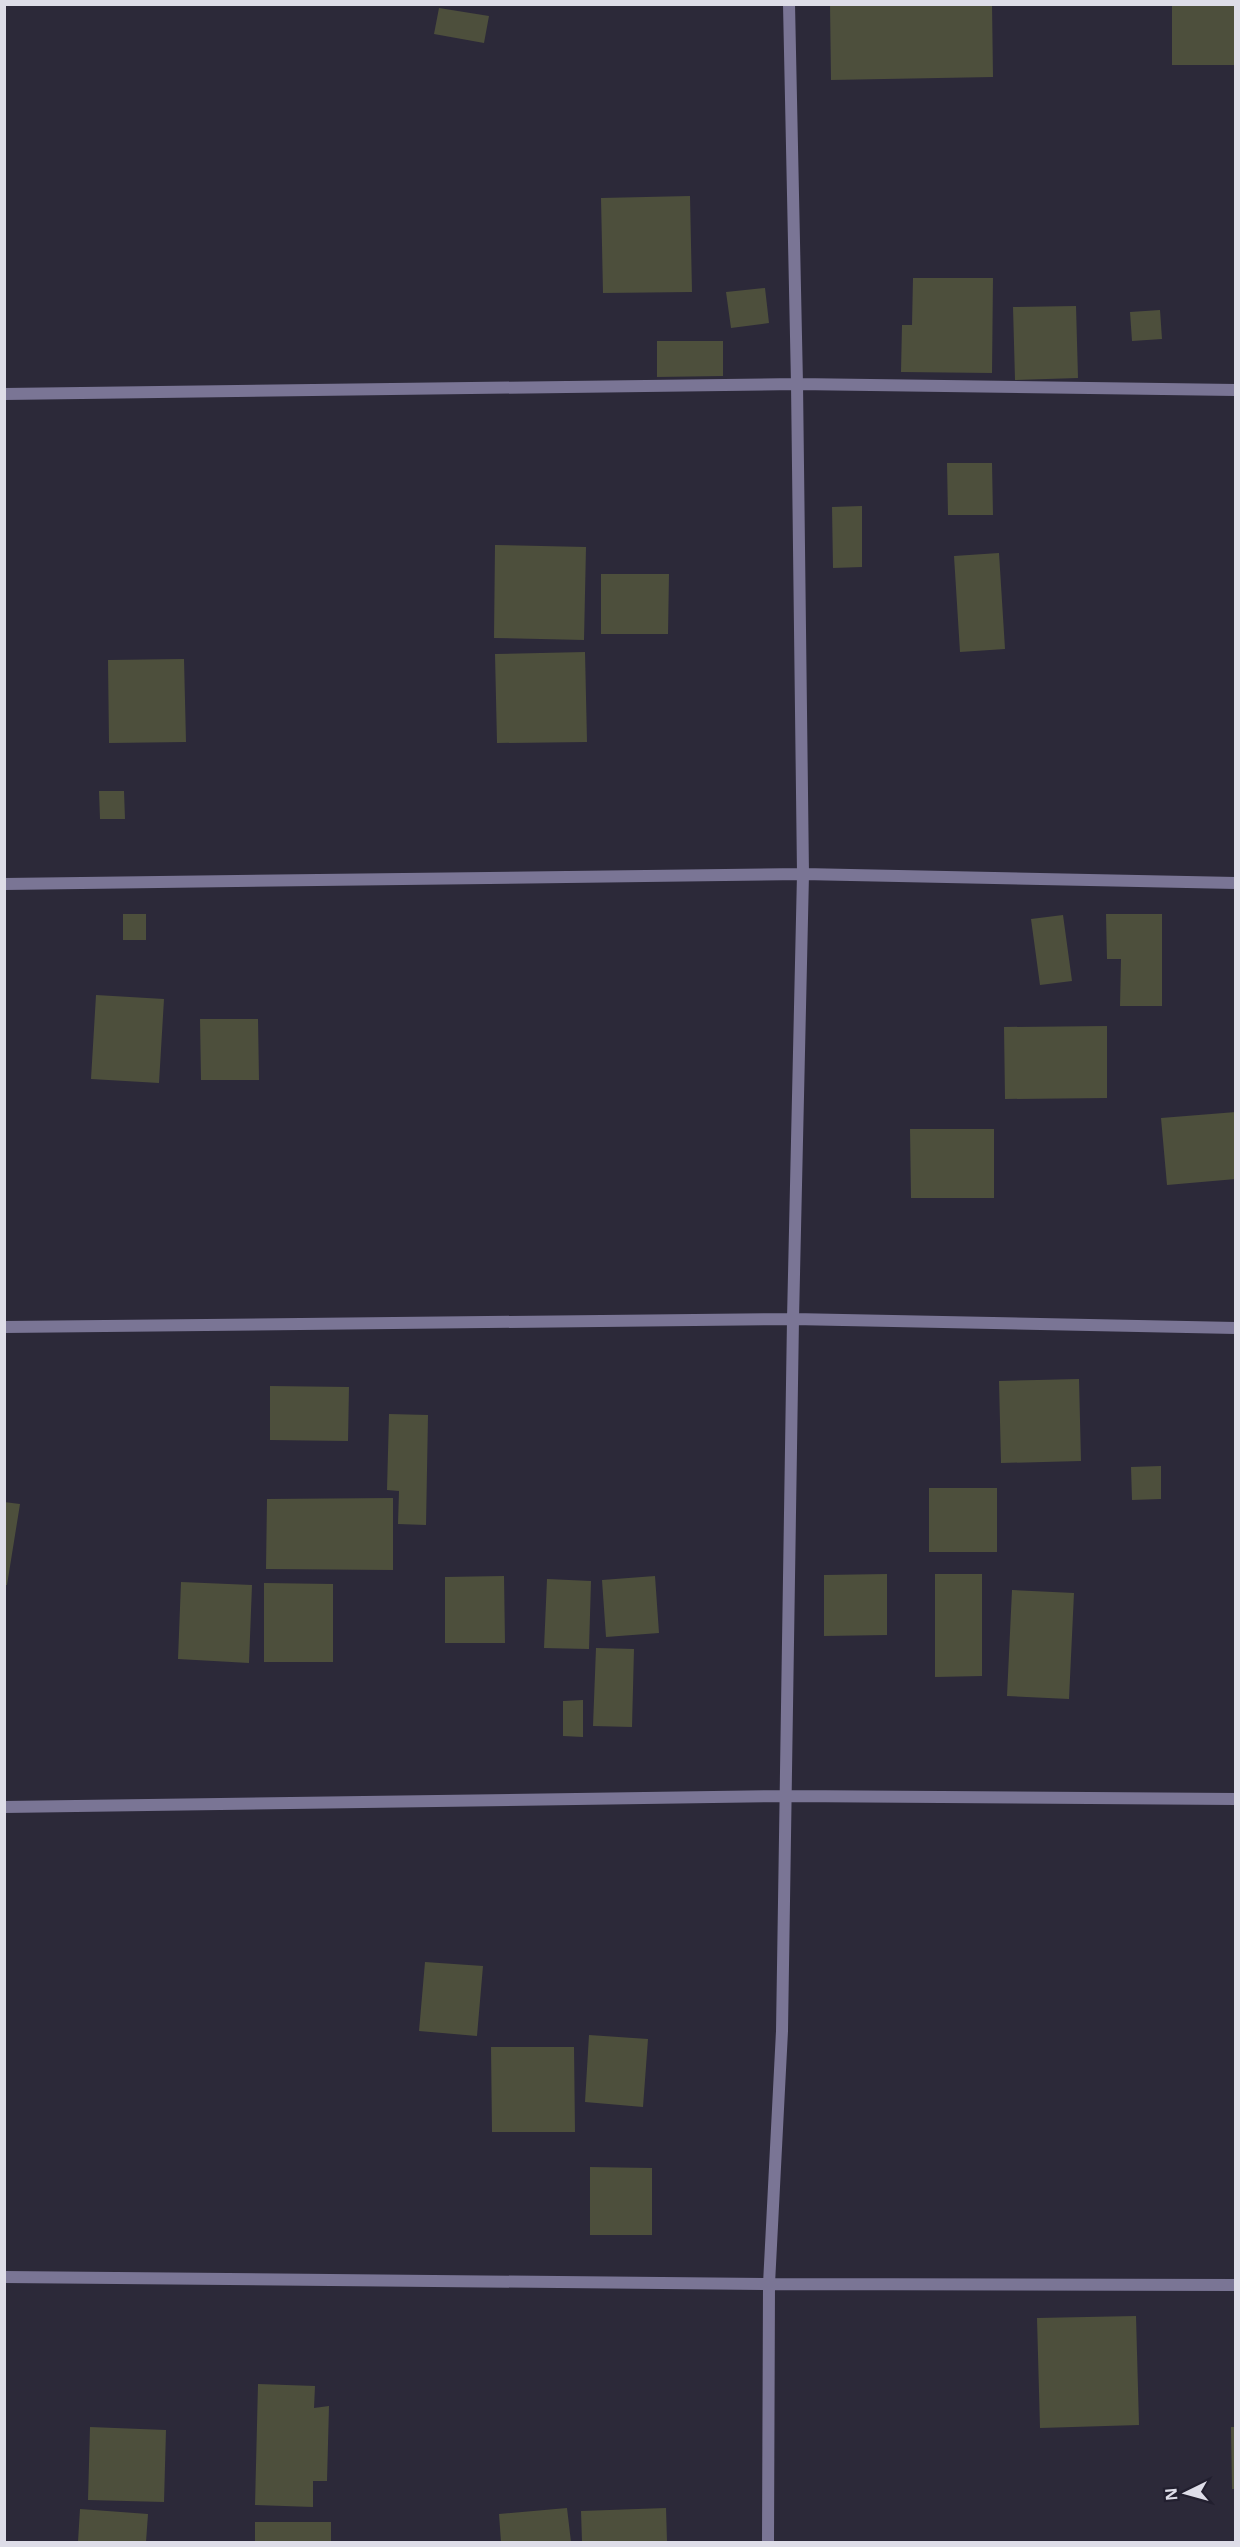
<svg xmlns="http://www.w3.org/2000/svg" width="1240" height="2547" font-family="'Open Sans',sans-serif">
<rect width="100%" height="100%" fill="#2c2939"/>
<path fill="#4d4f3c" d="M830,4H992L993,77L831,80Z
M1172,4H1236V65H1172Z
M439,8L489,16L484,43L434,34Z
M690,196L692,292L603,293L601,198Z
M913,278H993L992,373L901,372L902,325H912Z
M765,288L769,323L731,328L726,292Z
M1076,306L1078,378L1015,380L1013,307Z
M1160,310L1162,339L1132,341L1130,312Z
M657,341H723V376L657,377Z
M947,463H992L993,515H948Z
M862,506V567L833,568L832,507Z
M495,545L586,547L584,640L494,638Z
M999,553L1005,649L960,652L954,556Z
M601,574H669L668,634H601Z
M585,652L587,742L497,743L495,654Z
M184,659L186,742L109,743L108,660Z
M99,791H124L125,819H100Z
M123,914H146V940H123Z
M1106,914H1162V1006H1120L1121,959H1107Z
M1063,915L1072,981L1040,985L1031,919Z
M96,995L164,999L159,1083L91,1079Z
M200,1019H258L259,1080H201Z
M1107,1026V1098L1005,1099L1004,1027Z
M1236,1112V1179L1167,1185L1161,1118Z
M910,1129H994V1198H911Z
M1079,1379L1081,1461L1001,1463L999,1381Z
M270,1386L349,1387L348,1441L270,1440Z
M389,1414L428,1415L426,1525L398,1524L399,1491L387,1490Z
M1161,1466V1499L1132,1500L1131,1467Z
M929,1488H997V1552H929Z
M393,1498V1570L266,1569L267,1499Z
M4,1502L20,1504L7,1585H4Z
M887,1574V1635L824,1636V1575Z
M935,1574H982V1676L935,1677Z
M504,1576L505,1643H445V1577Z
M655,1576L659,1633L606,1637L602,1580Z
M547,1579L591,1581L589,1649L544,1648Z
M181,1582L252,1585L249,1663L178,1659Z
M264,1583L333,1584V1662H264Z
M1012,1590L1074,1593L1069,1699L1007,1696Z
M596,1648L634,1649L632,1727L593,1726Z
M583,1700V1737L563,1736V1701Z
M425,1962L483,1966L477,2036L419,2031Z
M589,2035L648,2039L643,2107L585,2102Z
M491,2047H574L575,2132H492Z
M590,2167L652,2168V2235H590Z
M1136,2316L1139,2425L1040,2428L1037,2318Z
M258,2384L315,2386L314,2408L329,2406L327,2481H313V2507L255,2505Z
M90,2427L166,2430L164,2502L88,2500Z
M1231,2427H1236V2489H1232Z
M567,2508L571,2542H501L499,2514Z
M666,2508L667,2542H582L581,2511Z
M80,2509L148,2514L146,2542H78Z
M255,2522H331V2542H255Z"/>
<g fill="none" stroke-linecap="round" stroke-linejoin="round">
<path stroke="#7a7595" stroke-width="12" d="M4,394L797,384L1236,390
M4,884L803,874L1236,883
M4,1327L793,1319L1236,1328
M4,1807L787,1796L1236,1799
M4,2277L769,2284L1236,2285
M768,2542L769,2284L782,2031L793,1319L803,874L797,384L789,4"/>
</g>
<rect width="1240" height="2547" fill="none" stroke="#dedde8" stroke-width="12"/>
<g transform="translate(1186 2493) rotate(265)" stroke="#221f2f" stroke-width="4.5" paint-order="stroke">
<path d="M0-4.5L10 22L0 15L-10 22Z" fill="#dedde8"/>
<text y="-9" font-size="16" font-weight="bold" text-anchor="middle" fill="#dedde8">N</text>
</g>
</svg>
